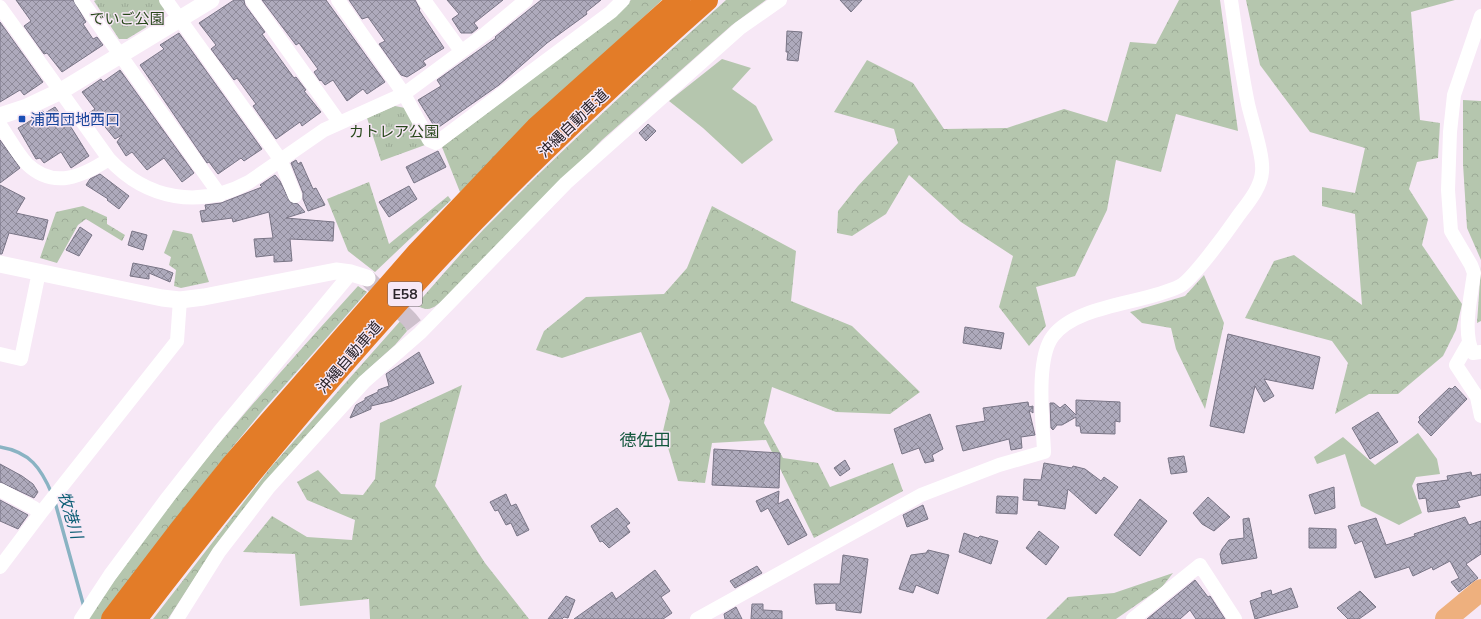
<svg xmlns="http://www.w3.org/2000/svg" width="1481" height="619" font-family="Mulish,'Noto Sans JP',sans-serif">
<defs>
<pattern id="forest-crowns" width="20" height="18" patternUnits="userSpaceOnUse"><rect width="20" height="18" fill="#b5c6ae"/><path d="M2 6a3 3 0 1 1 6 0M12 15a3 3 0 1 1 6 0" fill="none" stroke="#9caa96"/></pattern>
<pattern id="park-tufts" width="24" height="20" patternUnits="userSpaceOnUse"><rect width="24" height="20" fill="#b5c6ae"/><path d="M3 7l-1-3M5 7V3M7 7l1-3M15 17l-1-3M17 17v-4M19 17l1-3" fill="none" stroke="#9caa96"/></pattern>
<pattern id="building-cross-hatch" width="8" height="8" patternUnits="userSpaceOnUse"><rect width="8" height="8" fill="#aeaabc"/><path d="M0 0l8 8M0 8l8-8" fill="none" stroke="#8e8a99"/></pattern>
</defs>
<rect width="100%" height="100%" fill="#f7e8f6"/>
<path fill="#b5c6ae" d="M722,59L751,68L732,89L756,106L773,140L742,164L703,128L669,101Z
M1418,433L1437,459L1440,474L1416,477L1412,486L1422,513L1399,525L1361,506L1345,454L1317,464L1314,457L1343,437L1375,465Z"/>
<path fill="url(#forest-crowns)" d="M631,0H662L583,73L460,192L442,147L600,28Z
M726,0H766L732,25L602,140L448,296C435,306 431,314 416,305C438,280 460,254 483,230C561,150 643,75 726,0Z
M1179,0H1220L1238,131L1176,114L1161,172L1116,160L1107,210L1075,276L1036,287L1046,326L1029,346L999,307L1013,256L961,222L909,175L886,214L852,236L837,233L838,211L858,186L898,143L894,129L834,112L867,60L913,83L944,129L1007,128L1064,109L1107,122L1130,42L1156,44Z
M1246,0H1455L1411,12L1420,120L1440,123L1438,158L1417,162L1409,189L1428,219L1422,245L1462,304L1456,330L1443,356L1398,394H1369L1335,414L1348,363L1332,341L1245,318L1274,261L1294,255L1362,305L1355,214L1322,206V187L1355,193L1365,148L1310,132L1260,65Z
M1463,100L1481,101V260L1467,228L1463,164Z
M369,182L389,244L448,196L451,200L375,272L348,251L327,199Z
M83,206L107,217V224L125,235L122,241L86,219L78,225L57,263L40,258L56,212Z
M712,206L796,251L791,301L852,326L920,392L890,414L836,412L772,387L764,423L783,458L818,463L830,487L893,463L903,491L814,538L766,440L712,443L705,483L678,481L663,431L670,401L641,332L562,358L536,350L544,331L586,297L664,294L687,268Z
M173,230L192,234L209,282L181,288L174,286L176,270L169,265L171,257L164,253Z
M1481,266V321L1477,323Z
M1204,275L1224,323L1205,409L1176,349L1171,328L1142,323L1130,312L1185,296Z
M358,286L367,292L263,410L218,465L101,619H87C121,571 155,524 191,478C244,412 301,349 358,286Z
M402,319L407,331L395,345L366,371L321,420L212,551L168,619H153L271,467Z
M462,385L435,486L485,563L529,619H370L369,599L300,606L295,554L243,552L272,516L307,537L352,540L355,520L307,500L297,482L318,470L341,494L363,495L375,479L380,423Z
M1173,573L1162,587L1116,619H1046L1068,597L1114,593Z"/>
<path fill="url(#park-tufts)" d="M96,0H162L165,5L163,17L127,39H119L94,1Z
M395,106L405,108L425,145L381,161L367,118Z"/>
<g fill="none" stroke-linecap="round" stroke-linejoin="round">
<path stroke="#8ab3c3" stroke-width="3.5" d="M0,447C30,452 41,468 52,494
M55,502L84,607"/>
</g>
<path fill="url(#building-cross-hatch)" stroke="#797586" d="M16,0H73L86,22L83,24L93,39L97,37L103,45L62,72L47,53L44,54L24,26L31,21Z
M234,0H244L245,5L265,32L262,34L294,78L296,77L306,90L304,91L321,112L302,126L300,122L276,139L253,106L256,104L237,78L234,80L211,49L216,45L199,23Z
M262,0H326L385,82L367,94L363,89L347,101L333,80L325,85L321,80L320,81L314,72L318,69L299,43L296,45Z
M349,0H415L420,9L419,10L444,48L423,61L426,65L407,77L401,75L379,44L385,41L368,17L362,19Z
M447,0H503L474,23L478,28L472,33H461L452,19L459,14Z
M541,0H601L586,12L587,14L547,43L499,85L436,129L418,100L441,86L437,80L496,38L495,37Z
M840,0H862L851,12Z
M0,22L43,82L24,95L20,90L0,102Z
M787,31L802,32L798,61L787,60L788,52H786Z
M179,33L262,149L244,161L241,158L218,174L209,162L207,163L140,65L164,49L160,45Z
M120,70L194,173L182,182L164,158L147,170L132,152L126,156L117,142L122,135L115,139L101,122L98,124L89,113L95,109L82,92L101,79L103,82Z
M55,107L68,125L69,124L89,156L71,168L61,152L44,163L40,158L36,159L18,128L35,118L33,116L43,111L45,113Z
M648,124L656,131L646,141L639,133Z
M0,140L20,168L0,183Z
M438,151L446,167L414,183L406,167Z
M296,160L298,164L301,162L313,189L316,188L325,205L308,211L303,199V193L291,163Z
M100,174L129,196L119,209L107,200L108,199L86,185L90,179Z
M275,175L280,181L290,202L298,204L305,212L286,218L334,222L333,241L290,239L292,261L274,262V255L256,257L254,239L273,238L269,212L233,222L232,218L202,222L200,211L206,210L205,205L221,203L262,187L260,185Z
M0,185L25,198L16,213L48,220L43,240L9,233L2,254H0Z
M409,186L417,199L389,217L379,202Z
M80,227L92,235L79,256L66,250Z
M132,231L147,235L143,250L128,245Z
M133,263L163,269L173,273L170,282L149,273V279L130,276Z
M965,327L1004,333L1001,349L963,343Z
M1228,334L1320,357L1313,389L1264,379L1274,396L1264,402L1255,386L1244,433L1210,426Z
M419,352L434,383L392,401L371,406V409L350,418L356,405L365,400V398L378,392V390L389,386L386,374Z
M1455,386L1467,399L1431,436L1418,422L1420,420L1419,417L1449,388L1452,389Z
M1076,400L1120,402V422L1115,421V434L1081,433L1080,426H1076V417L1062,425H1057L1053,430L1051,428L1050,403H1054L1060,408L1065,404L1076,415Z
M1028,402L1029,407L1033,406V413L1029,410L1035,435L1021,437L1022,448L1011,450L1009,439L963,451L956,426L985,421L983,408Z
M1378,412L1398,442L1370,459L1352,428Z
M930,414L943,449L932,455L934,461L925,463L919,448L902,454L894,429Z
M714,449L780,453L779,488L712,485Z
M1184,456L1187,472L1171,474L1168,458Z
M845,460L850,469L840,476L834,468Z
M1044,463L1072,468L1073,466L1085,469L1101,481L1104,477L1118,487L1096,514L1068,489L1065,509L1038,505L1039,501L1023,500L1024,479L1041,480Z
M0,464L22,476L33,484L38,492L34,498L0,482Z
M1471,472L1472,476L1481,474V495L1457,501L1460,507L1428,512L1426,498L1419,499L1417,484L1448,480L1447,476Z
M1334,487L1335,508L1315,514L1309,495Z
M779,491L778,504L788,499L807,535L788,545L768,508L761,512L756,501Z
M506,494L511,506L516,504L529,530L517,536L511,523L506,525L498,510L495,511L490,502Z
M997,496L1018,497L1017,514L996,513Z
M1208,497L1230,517L1214,531L1202,524L1193,513Z
M1140,499L1167,521L1140,556L1114,535Z
M0,500L28,515L18,529L0,521Z
M923,505L928,519L907,527L903,515Z
M617,508L630,523L626,526L630,532L609,548L602,541L600,542L591,526Z
M1465,517L1469,525L1481,521V554L1466,564L1478,578L1459,592L1451,582L1459,578L1450,561L1433,570L1432,567L1413,576L1409,567L1375,578L1362,541L1355,544L1348,526L1376,518L1386,545L1415,536L1414,534Z
M1249,518L1257,558L1222,564L1220,554L1222,549L1229,540L1244,538L1243,519Z
M1309,528L1336,529V548H1309Z
M1039,531L1059,547L1046,565L1026,548Z
M964,533L978,538L980,536L998,541L991,564L959,552Z
M928,550L949,555L938,594L916,585L913,593L899,589L911,555L926,553Z
M843,555L868,559L861,613L836,610V603L816,604L814,584H840Z
M757,566L762,573L735,588L730,581Z
M655,570L670,591L661,597L672,613L663,619H574L612,592L616,599Z
M1195,580L1208,597L1210,596L1225,619H1196L1190,610L1180,619H1147Z
M1291,588L1298,607L1255,619L1250,601L1262,597L1261,593L1271,590L1272,595Z
M1360,591L1376,607L1359,619H1348L1337,608Z
M566,596L575,600L568,618L564,617L562,619H548Z
M752,604H763V610L782,611V619H751Z
M736,607L742,619H725L724,614Z"/>
<g fill="none" stroke-linecap="round" stroke-linejoin="round">
<path stroke="#cec1cd" stroke-width="17" stroke-dasharray="17 8" stroke-linecap="butt" d="M367,278L409,319L420,333"/>
<path stroke="#fff" stroke-width="14" d="M81,0L220,195
M166,0L280,159L295,196
M252,0L339,122
M338,0L404,94L429,140L436,143L611,12L623,0
M424,0L461,51
M0,7L109,159
M1481,16L1454,95L1450,132L1448,190L1451,231L1471,265L1474,273C1471,296 1462,333 1473,353L1481,352
M0,125C9,138 17,153 27,164C54,190 83,176 109,159C147,200 200,209 249,182L324,130L404,94L485,34L526,0
M1468,344L1456,365L1477,397L1481,416
M0,354L21,359L39,272
M0,490L34,508L40,514L0,567
M40,514L177,341L180,300
M81,619L110,575L168,497L219,432L351,273
M177,619L219,552L269,487L364,382L420,333L566,183L740,28L780,0
M697,619L921,495L999,465L1044,452C1043,423 1035,359 1053,336C1077,304 1145,304 1180,286C1192,280 1227,232 1236,219C1245,206 1261,189 1262,172C1264,156 1252,122 1248,104C1241,70 1236,35 1231,0
M1133,619L1200,565L1235,619"/>
<path stroke="#fff" stroke-width="17" d="M0,116L27,107L61,91L211,0
M0,264L162,298L180,300L204,297L336,271L351,273L367,278"/>
<path stroke="#eeb07e" stroke-width="22" d="M1446,619L1481,590"/>
<path stroke="#e37c28" stroke-width="22" d="M112,619L180,530L231,466L418,252L536,128L679,0
M136,619C230,496 327,378 432,265C519,172 612,84 707,0"/>
</g>
<rect fill="#1a4fb4" stroke="#f7e8f6" stroke-width="1.5" x="18" y="115" width="8" height="8" rx="2"/>
<g text-anchor="middle" dominant-baseline="central" stroke-width="3" stroke-linejoin="round" paint-order="stroke">
<rect fill="#f7e8f6" stroke="#685f67" stroke-width="1" x="388" y="282" width="34" height="24" rx="3"/>
<g font-size="14" font-weight="bold" fill="#2a242a">
<text x="405" y="294">E58</text>
</g>
<g font-size="15" fill="#27471a" stroke="#f7e8f6">
<text x="127" y="18">でいご公園</text>
<text x="394" y="131">カトレア公園</text>
</g>
<g font-size="15" fill="#164399" stroke="#f7e8f6" text-anchor="start">
<text x="30" y="119">浦西団地西口</text>
</g>
<g font-size="15" fill="#2a242a" stroke="#f7e8f6">
<text transform="translate(573 123) rotate(-44)">沖縄自動車道</text>
<text transform="translate(349 357) rotate(-49)">沖縄自動車道</text>
</g>
<g font-size="16" font-style="italic" fill="#0a5c74" stroke="#f7e8f6">
<text transform="translate(71 515) rotate(73)">牧港川</text>
</g>
<g font-size="17" fill="#13573d" stroke="#f7e8f6">
<text x="645" y="439">徳佐田</text>
</g>
</g>
</svg>
